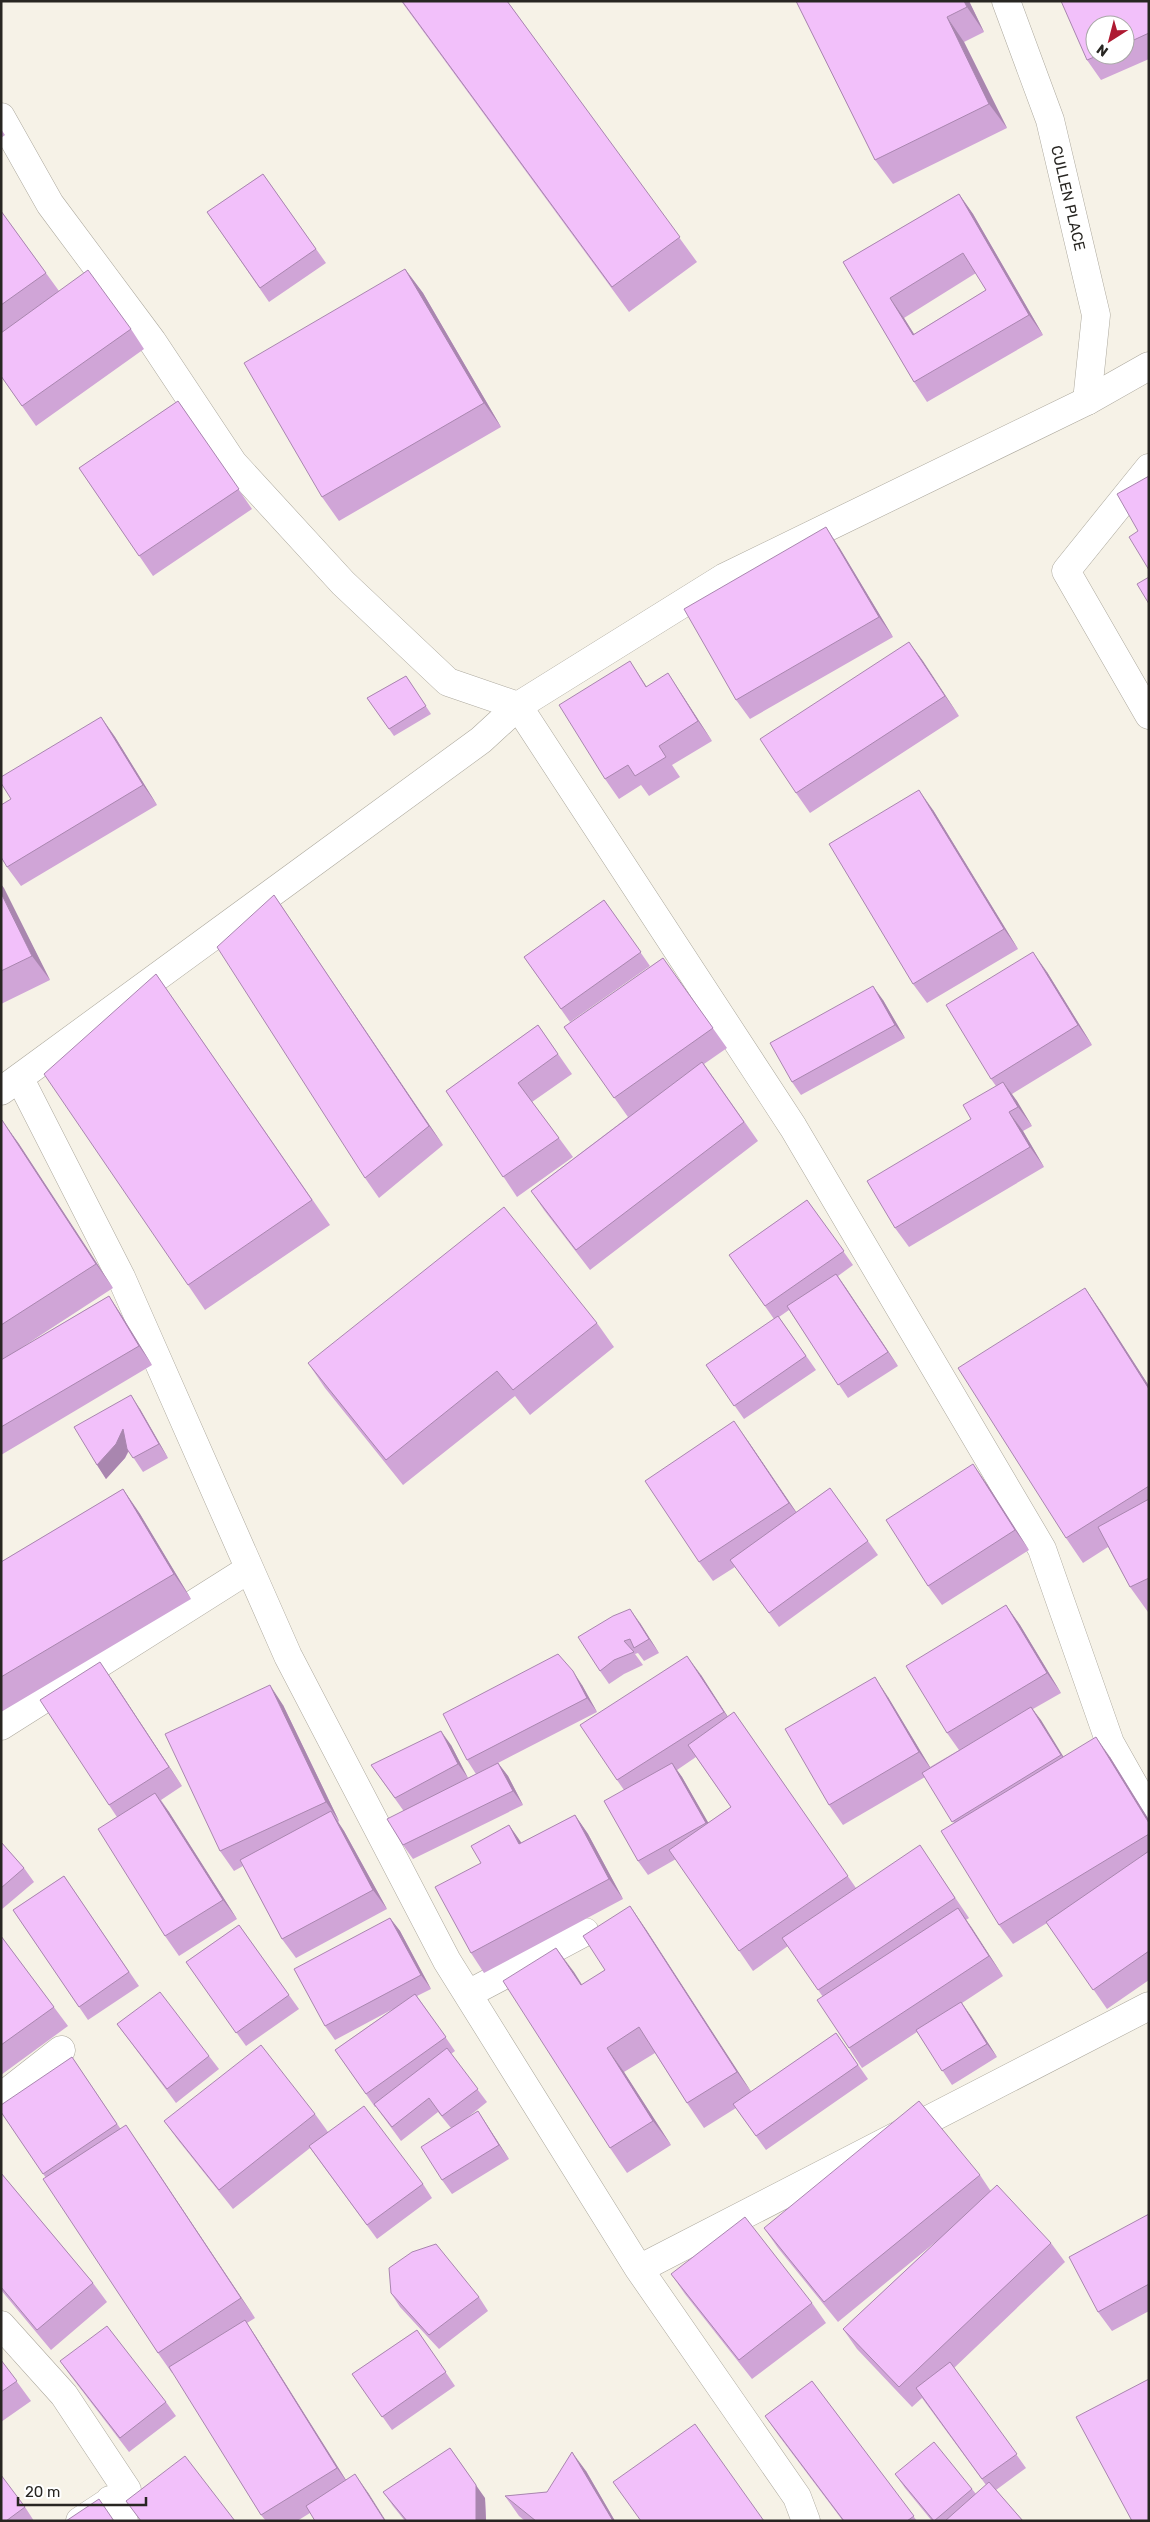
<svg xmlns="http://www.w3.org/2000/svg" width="1150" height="2522" font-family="Rubik,sans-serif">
<rect width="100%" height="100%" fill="#f6f2e7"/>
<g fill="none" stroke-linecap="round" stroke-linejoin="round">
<g stroke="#aca89d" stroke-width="29">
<path id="street" d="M1006,1L1050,120L1096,315L1087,401
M1,117L50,204L152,341L233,463L343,583L448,682L518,706L793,1127L1042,1549L1110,1743L1149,1812
M1149,468L1066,571L1149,715
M20,1079L121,1277L288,1656L447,1961L639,2269L797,2497L806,2521
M1,1726L249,1569
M468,1994L585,1932
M1,2097L61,2050
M639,2269L1149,2006
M1,2325L64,2395L127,2490L80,2521
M110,2500L124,2521"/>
</g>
<g stroke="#aca89d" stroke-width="29">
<path id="secondary" d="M1,1091L481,740L518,706L725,577L1087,401L1149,366"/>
</g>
<use href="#street" stroke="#fff" stroke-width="28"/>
<use href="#secondary" stroke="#fff" stroke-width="28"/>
</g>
<path fill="#d0a5d7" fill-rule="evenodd" d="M401,1H507L697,262L629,312Z
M796,1H969L984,32L964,42L1007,128L893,184L875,160Z
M1149,1V59L1101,80L1087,60ZM1125,25V55H1095Z
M1,129L5,135L1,138Z
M263,174L326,263L269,302L207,212Z
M959,194L973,214L1043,335L927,402L914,382L843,262ZM976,273L986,290L914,334L904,318Z
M1,211L59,291L131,329L144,349L36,426L1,376Z
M405,269L423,293L501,427L339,521L322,497Z
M178,401L252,509L153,576L79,468Z
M839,547L893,637L750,719L736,700Z
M909,642L959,716L810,813L796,793Z
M406,676L431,714L394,736L367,698Z
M647,686L681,693L712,741L672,765L680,777L649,796L641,785L619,799L605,779Z
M101,717L115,737L157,805L21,886L7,867L11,799Z
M933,810L1018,949L927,1003L913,984Z
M1,884L50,980L1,1004Z
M274,895L443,1145L379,1198L365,1178Z
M604,900L650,966L570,1022L524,957Z
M663,958L727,1048L704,1064L758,1141L590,1270L544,1210L531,1191L628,1117L564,1027Z
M1047,972L1092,1045L1012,1094L1032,1126L1023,1131L1044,1167L909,1247L895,1228L996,1086L991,1079Z
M156,974L330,1225L205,1310L188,1285Z
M883,1000L905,1038L801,1095L792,1082Z
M538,1025L572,1074L532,1102L559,1138L573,1157L517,1197L446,1091Z
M1,1120L19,1144L113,1288L21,1348L109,1296L122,1316L152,1365L1,1455Z
M807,1200L853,1265L838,1276L898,1366L848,1398L789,1310L779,1317L816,1370L744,1419L706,1365L774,1319L729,1255Z
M1085,1288L1102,1313L1149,1386V1612H1148L1130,1587L1108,1547L1083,1563L1066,1538Z
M597,1323L614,1347L530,1415L515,1396L403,1485L325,1388L308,1363Z
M140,1409L168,1458L143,1472L129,1451L125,1458L106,1479L97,1465Z
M748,1441L796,1512L830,1488L878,1555L779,1627L735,1567L713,1581L699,1562Z
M987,1484L1029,1550L942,1605L928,1586Z
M123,1489L140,1514L191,1599L1,1712V1562Z
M1006,1605L1020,1625L1061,1693L1033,1709L1063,1757H1110L1149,1820V1980L1107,2009L1047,1923L1013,1944L999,1925L954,1823L925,1777L843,1825L829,1805L888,1697L930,1767L959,1750L947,1733Z
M640,1623L659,1653L644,1661L638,1653L635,1654L643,1665L624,1674L609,1684L600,1671Z
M701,1675L728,1717L734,1712L856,1888L933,1865L969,1918L966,1920L1003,1976L962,2003L997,2057L952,2085L917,2032L862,2068L849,2048L823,1997L788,1946L753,1971L676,1859L648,1875L638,1861L624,1790L617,1780ZM696,1757L731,1807L708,1823L682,1777L677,1770Z
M113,1681L182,1786L161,1800L169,1812L237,1919L179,1956L165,1936L117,1817L109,1805Z
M582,1685L597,1712L498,1763L508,1776L523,1805L413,1859L403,1845V1810L371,1765L451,1745L468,1778L476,1774L467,1760Z
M283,1705L339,1821L338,1822L344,1831L387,1909L296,1958L282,1939L243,1866L234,1871L220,1851Z
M575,1815L588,1834L623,1899L484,1973L471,1953L481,1863L509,1825L521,1843Z
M1,1842L24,1868L34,1882L1,1910Z
M64,1876L139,1986L88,2020L13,1910Z
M630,1906L647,1931L751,2092L836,2033L868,2079L766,2150L736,2108L704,2128L687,2103L655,2053L624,2072L671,2145L627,2173L610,2148L556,1948L582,1985L605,1970Z
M390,1918L400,1931L431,1989L417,1996L455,2051L451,2054L487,2102L463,2121L478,2111L509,2159L452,2194L442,2180L451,2128L438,2112L401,2141L376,2107H375L335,2050L393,2009L335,2040L325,2026Z
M239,1925L299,2009L246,2046L186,1962Z
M1,1936L68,2026L1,2075Z
M117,2024L209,2056L219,2069L176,2103Z
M72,2057L120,2128L139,2144L255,2318L247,2323L258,2340L346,2480L369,2494L310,2513L297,2521H266L261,2515L173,2372L172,2373L158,2353L46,2178L1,2112Z
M315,2114L328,2132L423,2184L432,2198L377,2239L310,2148L233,2209L178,2140L164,2121Z
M1,2173L93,2283L107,2302L51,2350L1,2290Z
M980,2175L990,2190L1051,2243L1065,2262L954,2368L1026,2468L996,2490L1023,2521H932L905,2488L895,2474L972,2489L976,2494L986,2485L922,2398L912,2407L857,2349L843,2329L938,2240L838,2322L778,2248L764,2228Z
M1149,2214V2311L1112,2331L1098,2312Z
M671,2274L812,2303L826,2323L752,2379L685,2294Z
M391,2293L479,2297L488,2311L439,2349L400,2307Z
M417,2330L455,2386L392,2430L352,2374Z
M1,2360L31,2401L1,2422Z
M60,2361L166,2402L176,2416L129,2452L70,2375Z
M812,2381L917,2521H843L779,2436L765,2416Z
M586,2471L615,2521H525L519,2516L505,2496L547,2492Z
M383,2492L485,2498L486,2521H405L393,2506Z
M25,2507L34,2521H1Z"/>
<path fill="#a986af" d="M964,1H969L984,32L967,7Z
M947,17L964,42L1007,128L989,104Z
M959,194L973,214L1043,335L1029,315Z
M405,269L423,293L501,427L484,403Z
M890,298L904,318L927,355L913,335Z
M826,527L839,547L893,637L879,617Z
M909,642L923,661L959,716L945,696Z
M630,661L643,681L660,707L646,687Z
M668,673L681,693L712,741L698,721Z
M101,717L115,737L157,805L143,785Z
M919,790L933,810L1018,949L1004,929Z
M1,884L4,888L50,980L32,956L1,893Z
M274,895L287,915L443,1145L429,1126Z
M1033,952L1047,972L1092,1045L1078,1025Z
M873,986L883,1000L905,1038L895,1025Z
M1003,1082L1017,1101L1032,1126L1018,1107Z
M1009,1112L1023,1131L1044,1167L1030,1147Z
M2,1120L19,1144L113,1288L96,1264Z
M836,1274L846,1288L898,1366L888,1352Z
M1085,1288L1102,1313L1149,1386V1389Z
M109,1296L122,1316L152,1365L139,1346Z
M131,1395L140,1409L168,1458L159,1444Z
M734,1421L748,1441L803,1522L789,1503Z
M123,1429L132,1443L125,1458L106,1479L97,1465Z
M973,1464L987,1484L1029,1550L1015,1530Z
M123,1489L140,1514L191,1599L174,1574Z
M1006,1605L1020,1625L1061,1693L1047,1673Z
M630,1609L640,1623L659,1653L649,1639Z
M687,1656L701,1675L737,1731L724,1712Z
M100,1662L113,1681L182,1786L169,1767Z
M573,1671L582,1685L597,1712L587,1698Z
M875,1677L888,1697L933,1772L919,1752Z
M270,1685L283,1705L339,1821L326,1802Z
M1031,1707L1041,1720L1071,1769L1061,1755Z
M441,1731L451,1745L468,1778L458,1764Z
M1096,1737L1110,1757L1149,1820V1823Z
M498,1763L508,1776L523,1805L513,1791Z
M672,1763L682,1777L716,1836L706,1823Z
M155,1793L169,1812L237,1919L223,1900Z
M331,1811L344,1831L387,1909L373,1890Z
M575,1815L588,1834L623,1899L609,1879Z
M509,1825L523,1845L519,1844Z
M630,1906L647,1931L754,2096L737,2072Z
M958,1908L972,1928L1003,1976L989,1956Z
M390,1918L400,1931L431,1989L421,1975Z
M556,1948L574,1972L598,2010L581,1985Z
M961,2002L971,2016L997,2057L987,2044Z
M607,2048L624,2072L671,2145L653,2121Z
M478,2111L487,2125L509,2159L499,2145Z
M126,2125L139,2144L255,2318L241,2298Z
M245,2320L258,2340L351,2488L337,2468Z
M450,2448L485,2498L486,2521H476Z
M572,2452L586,2471L615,2521H613Z
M355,2474L369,2494L386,2521H385Z"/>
<path fill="#f2c0fa" stroke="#a986af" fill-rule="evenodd" d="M402,1H507L680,237L612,287Z
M796,1H964L967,7L947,17L989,104L875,160Z
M1061,1H1149V33L1125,44V25H1095V55H1099L1087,60Z
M263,174L316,249L260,288L207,212Z
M959,194L1029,315L914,382L843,262ZM963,253L986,290L913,335L890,298Z
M1,211L46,273L1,305Z
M405,269L484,403L322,497L244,363Z
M88,270L131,329L22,406L1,376V333Z
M178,401L239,489L139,556L79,468Z
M1149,476V570L1129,537L1138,531L1117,494Z
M826,527L879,617L736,700L684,609Z
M1149,577V604L1137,584Z
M909,642L945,696L796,793L760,739Z
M630,661L646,687L668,673L698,721L659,746L666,757L635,776L628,765L605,779L559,705Z
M406,676L426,706L389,729L367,698Z
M101,717L143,785L7,867L1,857V805L11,799L1,783V777Z
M919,790L1004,929L913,984L829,844Z
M1,893L32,956L1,971Z
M274,895L429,1126L365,1178L217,947Z
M604,900L641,952L561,1009L524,957Z
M1033,952L1078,1025L991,1079L946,1005Z
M663,958L713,1028L614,1098L564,1027Z
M156,974L312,1200L188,1285L44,1074Z
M873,986L895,1025L792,1082L770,1043Z
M538,1025L558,1054L518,1083L559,1138L503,1177L446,1091Z
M702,1062L744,1122L576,1250L531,1191Z
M1003,1082L1018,1107L1009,1112L1030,1147L895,1228L867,1181L971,1119L963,1105Z
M1,1120H2L96,1264L1,1325Z
M807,1200L844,1251L765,1306L729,1255Z
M504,1207L597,1323L513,1390L497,1371L386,1460L308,1363Z
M836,1274L888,1352L838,1385L787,1306Z
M1085,1288L1149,1389V1486L1066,1538L958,1368Z
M109,1296L139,1346L1,1427V1360Z
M778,1316L806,1356L734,1406L706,1365Z
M131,1395L159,1444L133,1458L127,1449L123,1429L116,1444L97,1465L74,1427Z
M734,1421L789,1503L699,1562L645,1481Z
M973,1464L1015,1530L928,1586L886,1520Z
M830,1488L868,1541L769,1613L730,1560Z
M123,1489L174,1574L1,1677V1562Z
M1149,1499V1578L1130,1587L1098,1527Z
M1006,1605L1047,1673L947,1733L906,1666Z
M630,1609L649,1639L634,1648L630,1639L624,1641L634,1652L614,1660L600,1671L578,1637L613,1616Z
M558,1654L573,1671L587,1698L467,1760L443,1714Z
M687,1656L724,1712L617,1780L580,1725Z
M100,1662L169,1767L109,1805L40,1700Z
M875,1677L919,1752L829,1805L785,1729Z
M270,1685L326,1802L220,1851L165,1734Z
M1031,1707L1061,1755L952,1822L922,1773Z
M734,1712L848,1876L739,1951L669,1850L731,1807L688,1745Z
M441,1731L458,1764L395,1798L371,1765Z
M1096,1737L1149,1823V1834L999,1925L941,1831Z
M498,1763L513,1791L403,1845L387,1819Z
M672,1763L706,1823L638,1861L604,1801Z
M155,1793L223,1900L165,1936L98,1829Z
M331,1811L373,1890L282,1939L240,1860Z
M575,1815L609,1879L471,1953L435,1887L481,1863L471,1846L509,1825L519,1844Z
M1,1842L24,1868L1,1888Z
M920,1845L955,1898L818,1990L782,1938Z
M1149,1851V1951L1093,1990L1046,1922Z
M64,1876L129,1972L79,2007L13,1910Z
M630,1906L737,2072L687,2103L639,2027L607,2048L653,2121L610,2148L503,1981L556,1948L581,1985L605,1970L583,1936Z
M958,1908L989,1956L849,2048L817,2000Z
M390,1918L421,1975L325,2026L294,1969Z
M239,1925L289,1995L236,2033L186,1962Z
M1,1936L54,2007L1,2045Z
M160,1992L209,2056L167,2089L117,2024Z
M415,1994L446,2037L366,2094L335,2050Z
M961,2002L987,2044L942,2071L916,2030Z
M836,2033L858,2065L756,2136L733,2104Z
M261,2045L315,2114L219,2190L164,2121Z
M447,2048L478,2089L442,2116L429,2098L392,2127L374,2104Z
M72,2057L117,2124L43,2174L1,2112V2105Z
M919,2101L980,2175L824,2302L764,2228Z
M364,2106L423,2184L367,2225L309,2146Z
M478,2111L499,2145L442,2180L421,2147Z
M126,2125L241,2298L158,2353L43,2179Z
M1,2173L93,2283L37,2330L1,2287Z
M997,2185L1051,2243L899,2387L843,2329Z
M1149,2214V2284L1098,2312L1069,2257Z
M745,2217L812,2303L739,2360L671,2274Z
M436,2244L479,2297L429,2335L391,2293L389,2268L412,2252Z
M245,2320L337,2468L261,2515L169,2367Z
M107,2326L166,2402L120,2438L60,2361Z
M417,2330L446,2372L382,2417L352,2374Z
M1,2360L17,2381L1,2392Z
M950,2362L1017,2454L982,2479L916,2388Z
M1149,2379V2521H1132L1076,2417Z
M812,2381L914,2516L907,2521H844L765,2416Z
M695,2424L764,2521H641L613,2482Z
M934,2442L972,2489L934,2521L895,2474Z
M450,2448L476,2485V2521H407L383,2492Z
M572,2452L613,2521H536L505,2496L547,2492Z
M185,2456L235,2521H141L126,2501Z
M355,2474L385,2521H315L306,2506Z
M1,2475L25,2507L6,2521H1Z
M989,2482L1023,2521H945Z
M99,2499L114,2521H66Z"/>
<g text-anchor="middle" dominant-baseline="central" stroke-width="4" stroke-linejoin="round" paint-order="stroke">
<g font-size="15" fill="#282622" stroke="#fff">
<text transform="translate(1068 198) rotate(77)">CULLEN PLACE</text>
</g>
</g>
<rect width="1150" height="2522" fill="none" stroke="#282622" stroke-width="5"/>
<g transform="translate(1110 40) rotate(216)"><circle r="24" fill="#ffffff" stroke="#a9a8a7"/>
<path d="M0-4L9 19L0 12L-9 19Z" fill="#ae1a32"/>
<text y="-8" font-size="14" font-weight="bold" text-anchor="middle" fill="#282622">N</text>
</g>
<path d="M18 2497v8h128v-8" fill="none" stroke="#282622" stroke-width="2.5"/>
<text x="25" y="2497" font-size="15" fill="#282622" stroke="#ffffff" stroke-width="4" paint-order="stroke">20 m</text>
</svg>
